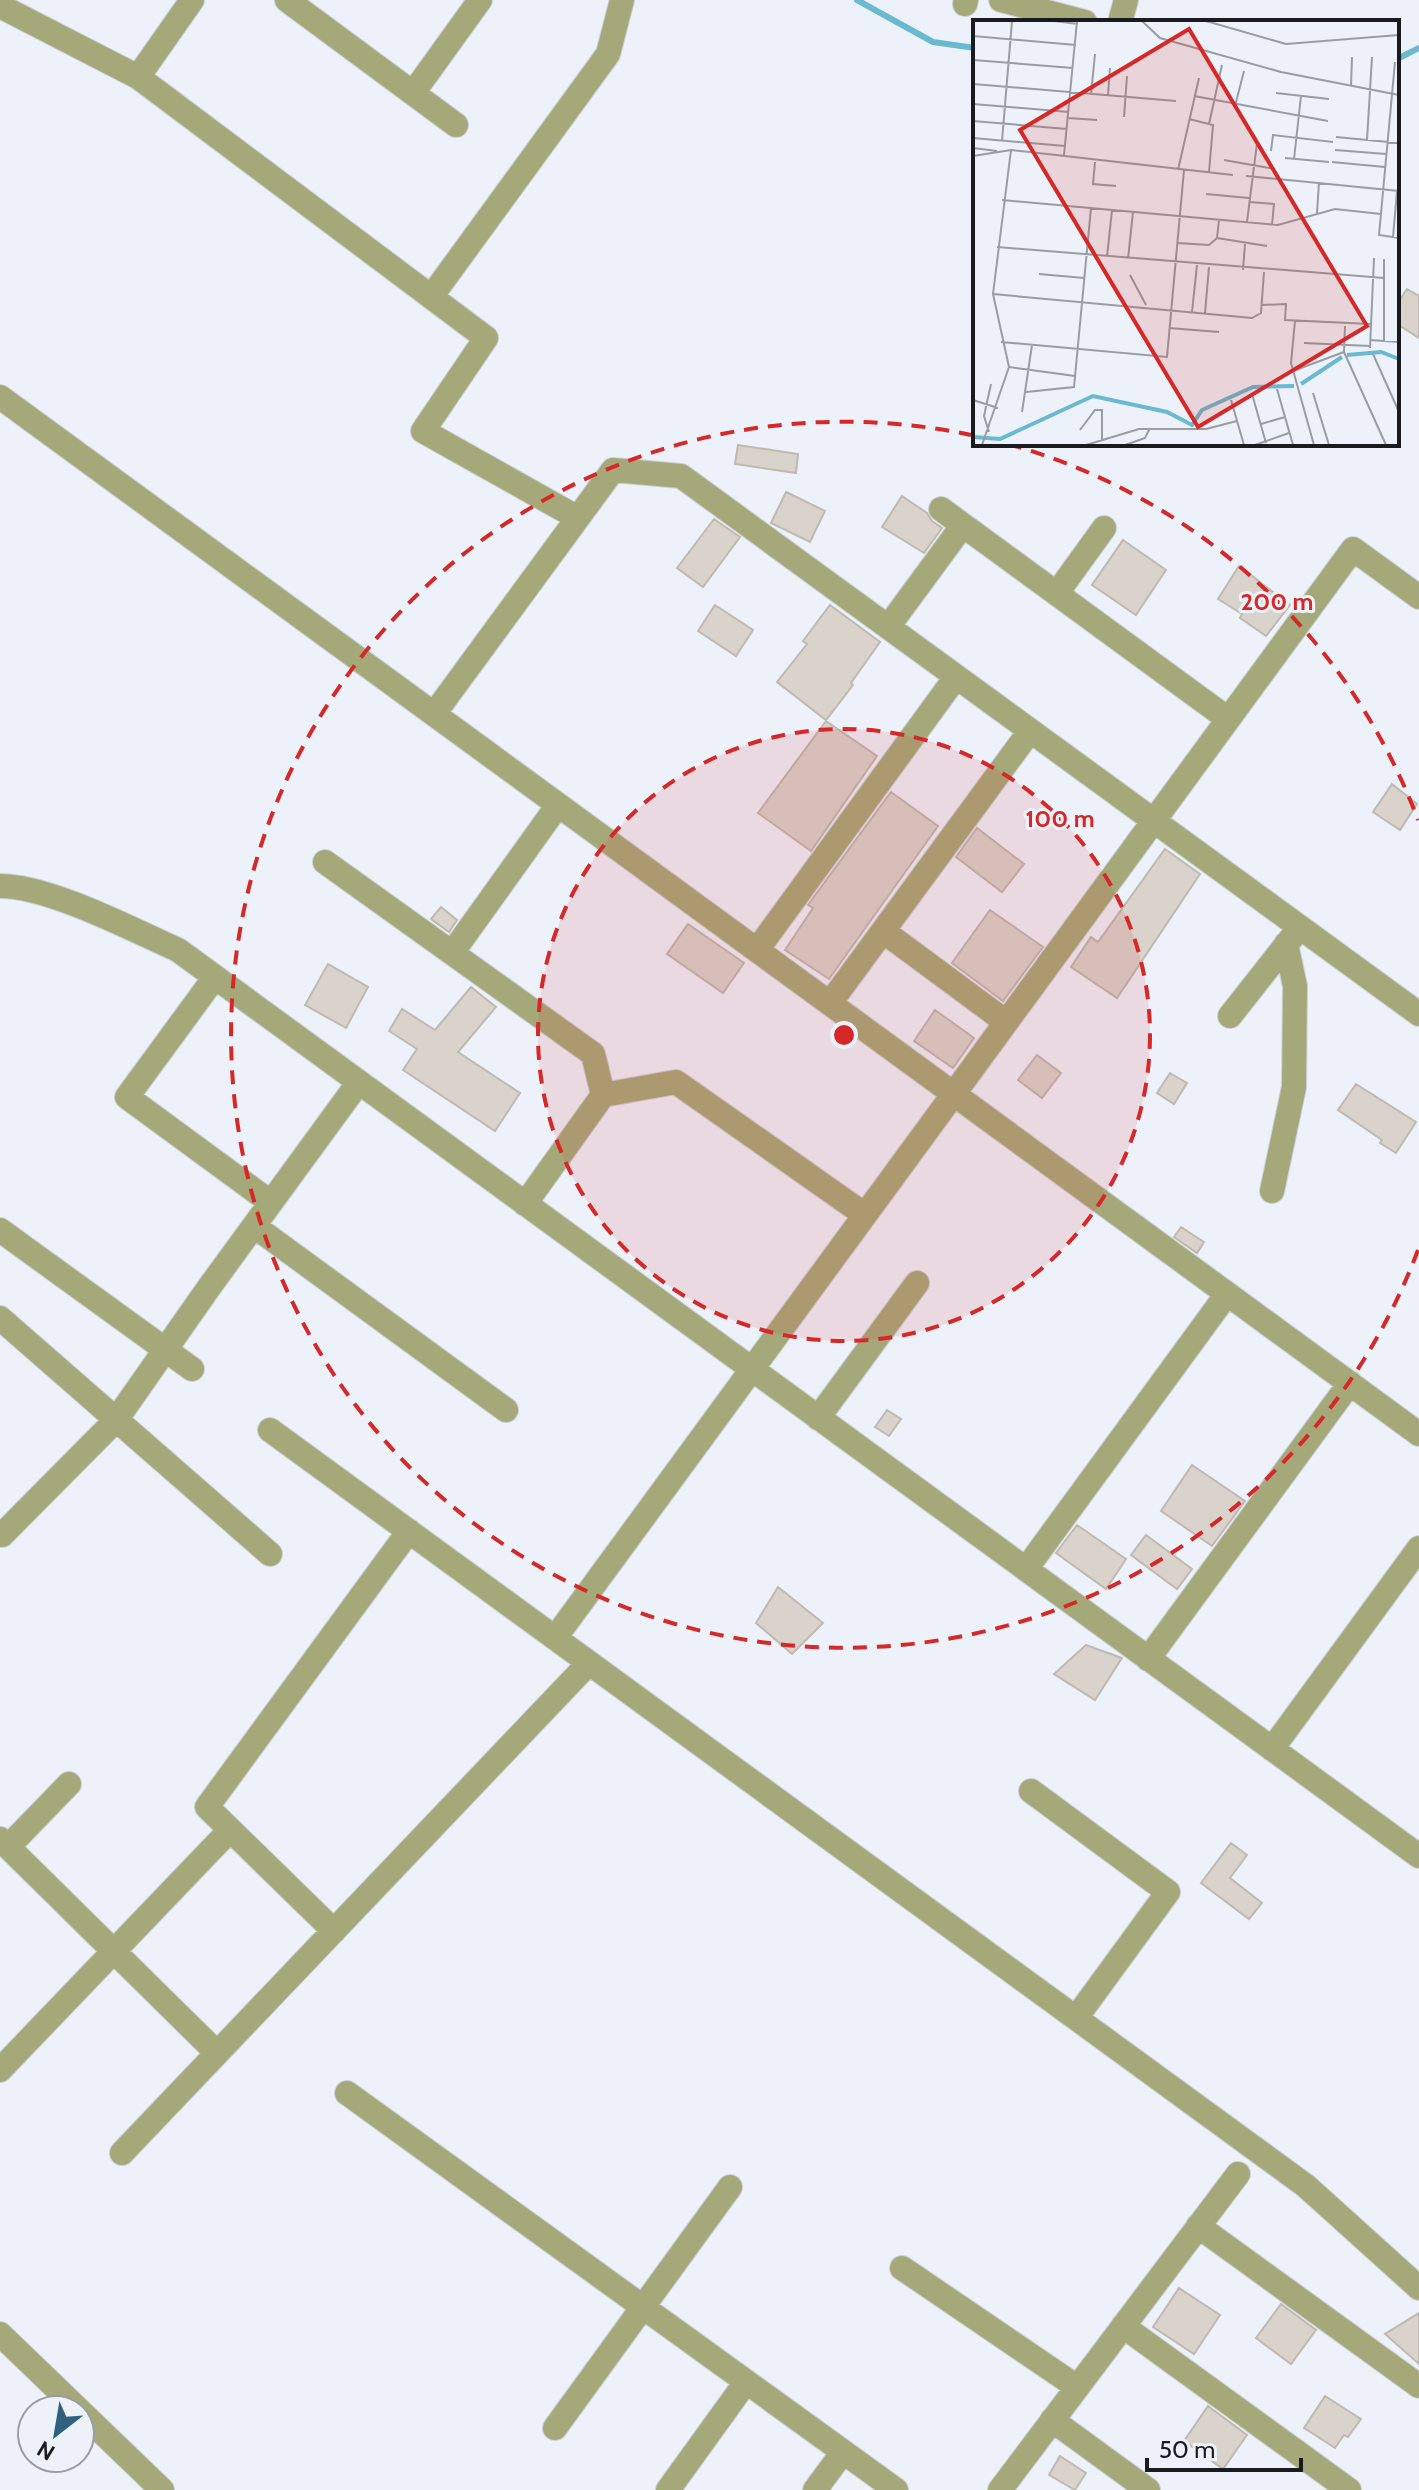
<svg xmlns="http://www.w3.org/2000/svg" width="1419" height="2490" font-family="Cabin,sans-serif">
<rect width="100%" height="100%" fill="#edf2fa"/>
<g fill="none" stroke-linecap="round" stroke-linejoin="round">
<path stroke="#6ab9d1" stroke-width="6" d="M857,0L933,42L975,48
M1397,59L1419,48"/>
</g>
<path fill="#d9d3cc" stroke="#bfb9b2" stroke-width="2" d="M1407,289L1419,296V338L1397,324V304Z
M738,445L798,454L796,473L735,464Z
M786,492L825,511L810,542L771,523Z
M902,496L927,513L932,521L942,528L924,553L882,527Z
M714,519L740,537L703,587L677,568Z
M1123,540L1166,570L1136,615L1092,585Z
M1239,566L1290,605L1266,636L1240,618L1242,614L1218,599Z
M715,605L753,630L736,656L698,631Z
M830,605L880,642L851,683L853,685L826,720L777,682L807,644L803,641Z
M826,721L877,756L811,851L758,813Z
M1392,784L1417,804L1400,830L1373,812Z
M891,792L938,826L829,979L785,950L813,908L808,905Z
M977,828L1024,864L1002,892L956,857Z
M1165,849L1200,874L1117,998L1071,967L1091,937L1098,942Z
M441,907L457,920L449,932L431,919Z
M990,910L1043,947L1003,1001L952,963Z
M688,924L744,963L723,993L667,954Z
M328,964L368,987L346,1028L305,1005Z
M471,987L496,1007L458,1052L520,1093L495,1131L403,1070L417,1049L389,1031L402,1009L435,1030Z
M935,1010L974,1038L953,1068L914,1041Z
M1037,1055L1061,1073L1042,1098L1018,1080Z
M1170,1073L1187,1083L1174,1104L1157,1093Z
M1356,1084L1416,1122L1396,1153L1380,1143L1382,1140L1338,1110Z
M1181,1227L1204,1242L1197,1253L1174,1237Z
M887,1410L901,1419L889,1436L875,1427Z
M1192,1465L1245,1501L1212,1546L1161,1511Z
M1077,1525L1126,1559L1106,1589L1056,1553Z
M1146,1535L1192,1569L1177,1589L1131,1555Z
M778,1587L823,1623L792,1654L756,1623Z
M1086,1645L1122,1658L1095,1700L1054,1674Z
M1231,1843L1247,1855L1230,1878L1262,1903L1249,1919L1201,1883Z
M1179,2288L1220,2315L1194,2354L1153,2327Z
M1281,2304L1316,2330L1291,2364L1256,2338Z
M1419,2313V2364L1385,2334Z
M1325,2396L1361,2419L1348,2437L1344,2435L1335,2448L1304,2428Z
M1208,2406L1247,2435L1223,2469L1184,2441Z
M1060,2456L1086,2473L1075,2490L1049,2475Z"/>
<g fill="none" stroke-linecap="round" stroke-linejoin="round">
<g stroke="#cbd0d7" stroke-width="26">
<path id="minor" d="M287,0L456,125
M1001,0L1085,22
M965,4L966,0
M0,6L138,77L486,338L423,431L578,518
M1120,22L1126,0
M138,77L192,0
M413,93L480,0
M431,297L608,54L622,0
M0,397L1419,1434
M941,509L1228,719
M1057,593L1104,528
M888,627L963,525
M434,714L613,470L681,476L1419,1014
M325,862L593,1054L603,1095
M0,886C49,886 131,929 178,950L1419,1856
M883,931L1006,1022
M757,950L956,677
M452,953L558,805
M215,977L127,1097L270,1202
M830,1003L1030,731
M1230,1016L1293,936
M1272,1191L1294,1087L1295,986L1286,944
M525,1204L603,1095L676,1082L865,1215
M254,1226L506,1410
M0,1230L192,1369
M0,1318L270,1554
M818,1418L917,1283
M270,1430L1306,2186L1419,2288
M2,1535L116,1420L210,1286L359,1082
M1026,1569L1227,1294
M555,1638L1353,549L1419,597
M1148,1659L1350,1383
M1272,1749L1419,1548
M1031,1791L1168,1892L1076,2018
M0,1839L217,2053
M8,1847L69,1784
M334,1931L207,1807L409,1531
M0,2070L230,1830
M347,2093L896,2490
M122,2153L589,1663
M1198,2226L1419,2386
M902,2268L1077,2387
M1123,2326L1349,2490
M0,2334L79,2410
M80,2411L162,2490
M1052,2420L1148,2490
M555,2428L730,2187
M668,2490L746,2382
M815,2490L843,2452
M1000,2490L1238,2174"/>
</g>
<use href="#minor" stroke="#a5a979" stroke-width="24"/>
</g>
<circle cx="844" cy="1035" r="306" fill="#d62828" fill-opacity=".12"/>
<g fill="none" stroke="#d62828" stroke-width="4" stroke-dasharray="14 10">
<circle cx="844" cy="1035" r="306"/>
<path d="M1418 1250A613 613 0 1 1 971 435M1008 444A613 613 0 0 1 1418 820"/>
</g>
<g transform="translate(973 20)">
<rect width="426" height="426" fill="#edf2fa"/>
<path fill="none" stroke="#6ab9d1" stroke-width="4" d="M374,335L408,332L426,339M328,364L369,337M0,417L27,419L120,376L194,392L219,405L229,390L280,367L321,366"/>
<path fill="none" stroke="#999ca2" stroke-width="2" d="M81,1L105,4M169,1L187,18L308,52L426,75M233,1L313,24L426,15M0,16L103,25M0,40L100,48M422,42L406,215L426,218M0,64L203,81M378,67L379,37M303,73L356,79M118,74L122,34M135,75L137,48M221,76L355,101M0,84L96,92M262,86L271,51M151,97L154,56M95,98L124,100M216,99L240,105L236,152M0,101L94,109M236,104L249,45M363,117L426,123M0,118L92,126M394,120L399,37M29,121L39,1M0,128L24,131M362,130L413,134M298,131L300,115L360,122M91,135L104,1M0,136L38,130L260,155M312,138L356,142M321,139L328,76M251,140L302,149M122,142L120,164L143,166M359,142L412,147M205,150L226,58M273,156L426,171M233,174L276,178M29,180L305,205L362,189L408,194M276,182L301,184L299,205M344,193L346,162M274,202L284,123M420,217L424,171M244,218L294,226M204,223L236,225L244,218L246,200M24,227L411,258M134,237L139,190M155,239L160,192M270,250L272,224M66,254L111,258M157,255L173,285M20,274L279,298L288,293L291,252M288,285L313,284L312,300L398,304M219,292L224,245M232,293L236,247M322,301L318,343L341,425M372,306L371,332L413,425M196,308L246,312M397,320L426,322M411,321V239M28,322L194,337L211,150M331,323L397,326M397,328L401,238M400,334L426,392M36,347L102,356M320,351L371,332M304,369L320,425M53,372L101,367L118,188M340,373L356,425M279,374L293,423M0,380L25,388M258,380L271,425M49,392L59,325M288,404L312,397M107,410L122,390H129V420M16,412L11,396L18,364M9,425L36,347L20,274L38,130M113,425L166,409H233L264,401M152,425L172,418L177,408M282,425L316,413"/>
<path fill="#d62828" fill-opacity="0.15" stroke="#d62828" stroke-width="4" d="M216,9L394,306L225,407L47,110Z"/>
<rect width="426" height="426" fill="none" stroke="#1a1b1e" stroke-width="4"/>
</g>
<circle cx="844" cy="1035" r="12" fill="#d62828" stroke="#edf2fa" stroke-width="4"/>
<g font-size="24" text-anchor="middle" font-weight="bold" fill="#d62828" stroke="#edf2fa" stroke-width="6" stroke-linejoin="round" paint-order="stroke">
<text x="1277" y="610">200 m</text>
<text x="1060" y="827">100 m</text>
</g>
<g transform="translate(56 2434) rotate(211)"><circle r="38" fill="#edf2fa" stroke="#999ca2" stroke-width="2"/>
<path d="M0-6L14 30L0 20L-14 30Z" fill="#2f617e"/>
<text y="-12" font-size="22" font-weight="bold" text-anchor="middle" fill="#1a1b1e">N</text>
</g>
<path d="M1147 2458v12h154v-12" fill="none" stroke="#1a1b1e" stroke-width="4"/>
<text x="1159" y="2458" font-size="24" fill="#1a1b1e" stroke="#edf2fa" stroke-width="6" paint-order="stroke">50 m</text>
</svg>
